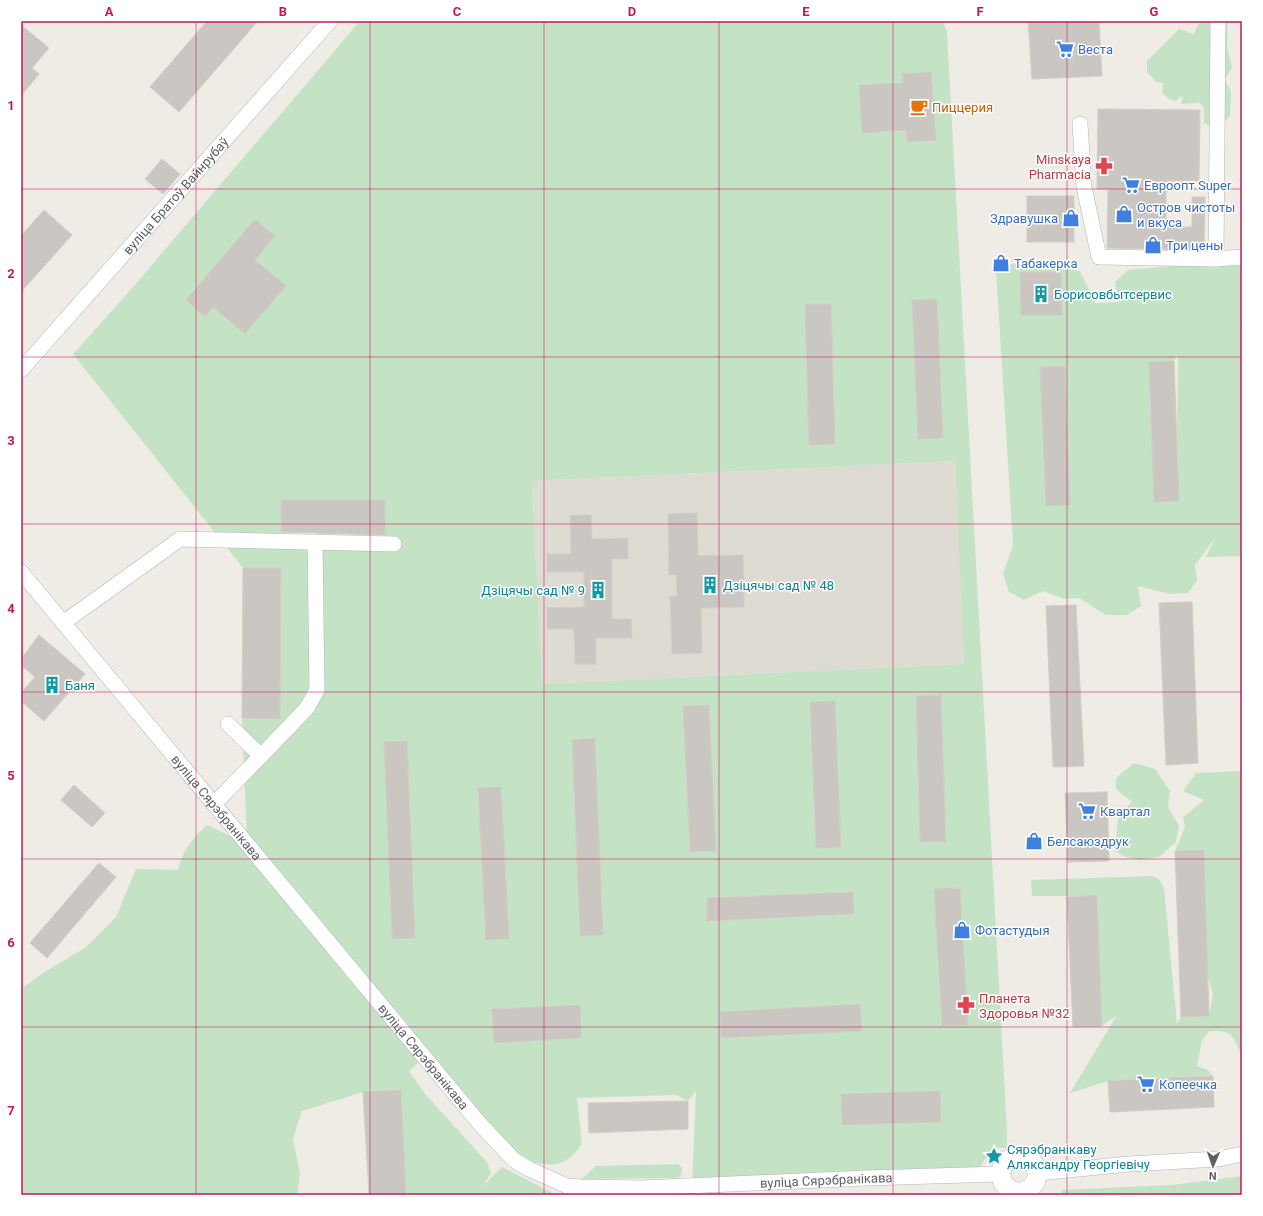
<svg xmlns="http://www.w3.org/2000/svg" width="1263" height="1216" font-family="Roboto,sans-serif">
<rect width="100%" height="100%" fill="#eeece5"/>
<path fill="#dedbd3" d="M955,461L965,664L542,684L532,481Z"/>
<path fill="#c4e3c5" fill-rule="evenodd" d="M360,21H943L947,32L1007,1132V1148H996L984,1160L976,1175L692,1187L696,1091L688,1101L676,1095L577,1098L582,1144C560,1175 547,1162 514,1160L312,933L347,977L419,1062L409,1071L425,1094L487,1162L491,1173L483,1186L502,1167L556,1195H406L400,1090L363,1092L302,1111L293,1138L300,1174L297,1195H21V989L43,973L85,948L116,917L136,869L178,870C184,849 190,841 207,825L247,844L242,718L280,719L281,568H243L73,354L127,294ZM902,75L936,140L907,142ZM912,300H937L943,438L918,439ZM806,304H831L835,444ZM955,461L964,664L542,684L532,481ZM281,500H385V536H281ZM941,695L946,841L921,842L916,696ZM709,705L716,851L690,852L683,706ZM595,739L603,934L580,935L572,740ZM501,787L509,939L486,940L478,788ZM960,888L968,1025L942,1026L934,890ZM853,892L854,914L707,920V898ZM860,1004L862,1031L721,1038L720,1012ZM580,1005L581,1038L494,1043L492,1009ZM940,1091L941,1122L842,1125L841,1094Z
M1200,21H1228L1227,47L1232,68L1225,79L1231,92L1230,115L1222,126H1209L1204,123V108L1200,103L1181,104L1182,98L1181,96L1176,101L1171,100L1162,93L1163,83L1156,82L1147,72V61L1179,29L1194,34Z
M1012,264L1043,268H1066L1080,271L1095,303L1119,302L1115,282L1128,270L1194,264L1242,266V316L1240,329L1242,326V556L1206,557L1215,538L1195,565L1197,580L1188,593L1170,594L1138,586L1141,606L1127,615H1106L1079,598L1064,599L1043,591L1024,600L1009,592L1003,574L1013,545L996,269ZM1178,354L1177,441L1179,501L1154,502L1149,362L1174,361ZM1065,366L1070,505L1046,506L1041,367Z
M1134,763L1155,769L1170,791L1168,807L1179,826L1176,842L1159,857L1139,860L1126,857L1115,851L1118,816L1132,802L1116,789V778Z
M1242,771L1241,1055C1234,1036 1232,1030 1210,1031L1202,1040L1197,1066L1208,1070L1213,1076L1108,1081L1070,1093L1117,1015L1102,1026L1097,896H1032L1031,880L1152,876L1159,879L1164,888L1177,1024L1181,1017L1209,1016L1213,994L1208,978L1204,850L1175,851L1185,827L1183,817L1204,800L1183,791L1196,773Z
M678,1164L682,1168L681,1176L677,1178L582,1179L596,1166Z
M1242,1176V1195H1062V1190L1172,1185Z"/>
<path fill="#cac7c2" stroke="#d2cec4" d="M207,21H258L179,112L150,87Z
M1028,21H1099L1102,76L1032,79Z
M21,25L49,48L32,68L39,74L21,96Z
M931,72L936,140L907,142L906,130L862,133L859,85L903,83L902,74Z
M1098,109L1200,110L1199,181H1166V227H1192V197H1205L1204,250L1107,248L1108,189H1097Z
M162,159L180,174L163,194L145,179Z
M1027,196H1074V242H1027Z
M44,210L72,235L21,292V236Z
M255,219L275,236L255,260L286,286L245,334L213,307L205,317L186,300Z
M1020,272H1061L1062,315H1021Z
M937,299L943,438L918,439L912,300Z
M805,304H831L835,444L809,445Z
M1174,361L1179,501L1154,502L1149,362Z
M1065,366L1070,505L1046,506L1040,367Z
M281,500H385V535L281,532Z
M697,513L698,556L743,555L744,607L701,608L702,653L672,654L670,596H677L676,575H669L668,514Z
M570,515H591L592,539L628,538V559H612V619H631L632,638H596V664H575L574,629H547V608L584,607V572H547V554H571Z
M243,568H281L280,719L242,718Z
M1192,602L1198,763L1166,765L1159,603Z
M1076,605L1084,766L1053,767L1046,606Z
M39,635L85,674L44,721L21,701V693L35,677L21,665V659Z
M941,695L946,842H920L916,696Z
M835,701L841,847L816,848L810,702Z
M709,705L716,851L690,852L683,706Z
M595,738L603,935L580,936L572,740Z
M407,741L415,938L392,939L384,742Z
M74,785L105,813L92,827L61,800Z
M501,787L509,939L486,940L478,788Z
M1107,792L1109,861L1068,862L1065,793Z
M1204,850L1209,1016L1181,1017L1175,851Z
M99,863L116,877L47,958L30,943Z
M960,888L968,1025L942,1026L934,889Z
M853,892L854,914L707,921V898Z
M1097,895L1102,1026L1073,1027L1067,897Z
M860,1004L862,1031L721,1038L720,1012Z
M580,1005L581,1038L494,1043L492,1009Z
M1213,1076L1214,1107L1110,1112L1108,1081Z
M401,1090L406,1195H369L363,1092Z
M940,1091L941,1122L842,1125L841,1094Z
M688,1101V1129L589,1133L588,1103Z"/>
<g fill="none" stroke-linecap="round" stroke-linejoin="round">
<g stroke="#b2b5b9" stroke-width="16">
<g id="minor">
<path d="M1080,124L1084,187L1099,257L1216,259L1242,257"/>
<path d="M1216,259L1218,21"/>
<path id="s1" d="M21,370L330,21"/>
<path id="s2" d="M21,572L480,1124L514,1160L529,1169L567,1186L581,1187L642,1188L866,1178L1000,1174"/>
<path d="M63,623L180,539L394,544"/>
<path d="M261,756L307,708L317,690L315,542"/>
<path d="M214,804L261,756L228,724"/>
<path d="M1038,1173L1129,1164L1219,1159L1242,1154"/>
</g>
</g>
<g stroke="#b2b5b9" stroke-width="20">
<path id="tertiary" d="M1001 1174a18 18 0 1 1 36 0a18 18 0 1 1-36 0Z"/>
</g>
<use href="#minor" stroke="#fff" stroke-width="15"/>
<use href="#tertiary" stroke="#fff" stroke-width="19"/>
</g>
<path fill="none" stroke="#c2185b" stroke-width="1" stroke-opacity="0.55" d="M196,21V1195M370,21V1195M544,21V1195M719,21V1195M893,21V1195M1067,21V1195M21,189H1242M21,357H1242M21,524H1242M21,692H1242M21,859H1242M21,1027H1242"/>
<defs>
<g id="supermarket-bare" transform="scale(1.38)"><path d="M-6-5.5h2.5l.6 2H6L4.5 2H-2.5L-4.4-4H-6ZM-1.5 3.2a1.3 1.3 0 1 0 .1 0ZM3 3.2a1.3 1.3 0 1 0 .1 0Z" fill="#3f7fe0" stroke="#fff" stroke-width="2.5" paint-order="stroke"/></g>
<g id="cafe-bare" transform="scale(1.38)"><path d="M-5.5-4.5H6V0H3Q3 3.5 0 3.5H-2.5Q-5.5 3.5-5.5 0ZM3-3.2v2h1.7v-2ZM-6 4.5H4V6H-6Z" fill="#e8710a" stroke="#fff" stroke-width="2.5" paint-order="stroke"/></g>
<g id="pharmacy-bare" transform="scale(1.38)"><path d="M-2-6h4v4h4v4h-4v4h-4v-4h-4v-4h4Z" fill="#e0444e" stroke="#fff" stroke-width="2.5" paint-order="stroke"/></g>
<g id="shop-bare" transform="scale(1.38)"><path d="M-5-2.5h2.3a2.7 3.5 0 0 1 5.4 0H5L5.5 6h-11ZM-1.5-2.5h3a1.5 2.3 0 0 0-3 0Z" fill="#3f7fe0" stroke="#fff" stroke-width="2.5" paint-order="stroke"/></g>
<g id="building-bare" transform="scale(1.38)"><path d="M-4-6H4V6H1V3H-1V6H-4ZM-2.5-4.3h1.7v1.8h-1.7ZM.8-4.3h1.7v1.8H.8ZM-2.5-1h1.7V.8h-1.7ZM.8-1h1.7V.8H.8Z" fill="#0f9aa8" stroke="#fff" stroke-width="2.5" paint-order="stroke"/></g>
<g id="sight-bare" transform="scale(1.38)"><path d="M0-6L1.8-2.2L6-1.7L2.9 1.2L3.7 5.4L0 3.3L-3.7 5.4L-2.9 1.2L-6-1.7L-1.8-2.2Z" fill="#0f9aa8" stroke="#fff" stroke-width="2.5" paint-order="stroke"/></g>
</defs>
<g fill-rule="evenodd">
<use href="#supermarket-bare" x="1065" y="49"/>
<use href="#cafe-bare" x="919" y="107"/>
<use href="#pharmacy-bare" x="1104" y="166"/>
<use href="#supermarket-bare" x="1131" y="185"/>
<use href="#shop-bare" x="1124" y="214"/>
<use href="#shop-bare" x="1071" y="218"/>
<use href="#shop-bare" x="1153" y="245"/>
<use href="#shop-bare" x="1001" y="263"/>
<use href="#building-bare" x="1041" y="294"/>
<use href="#building-bare" x="710" y="585"/>
<use href="#building-bare" x="598" y="590"/>
<use href="#building-bare" x="52" y="685"/>
<use href="#supermarket-bare" x="1087" y="811"/>
<use href="#shop-bare" x="1034" y="841"/>
<use href="#shop-bare" x="962" y="930"/>
<use href="#pharmacy-bare" x="966" y="1005"/>
<use href="#supermarket-bare" x="1146" y="1084"/>
<use href="#sight-bare" x="994" y="1156"/>
</g>
<g text-anchor="middle" dominant-baseline="central" stroke-width="3" stroke-linejoin="round" paint-order="stroke">
<g font-size="13" fill="#366cbe" stroke="#fff" text-anchor="start">
<text x="1078" y="49">Веста</text>
<text x="1144" y="185">Евроопт Super</text>
<text x="1137" y="207">Остров чистоты<tspan x="1137" dy="15">и вкуса</tspan></text>
<text x="1058" y="218" text-anchor="end">Здравушка</text>
<text x="1166" y="245">Три цены</text>
<text x="1014" y="263">Табакерка</text>
<text x="1100" y="811">Квартал</text>
<text x="1047" y="841">Белсаюздрук</text>
<text x="975" y="930">Фотастудыя</text>
<text x="1159" y="1084">Копеечка</text>
</g>
<g font-size="13" fill="#c56008" stroke="#fff" text-anchor="start">
<text x="932" y="107">Пиццерия</text>
</g>
<g font-size="13" fill="#be3a42" stroke="#fff" text-anchor="end">
<text x="1091" y="159">Minskaya<tspan x="1091" dy="15">Pharmacia</tspan></text>
<text x="979" y="998" text-anchor="start">Планета<tspan x="979" dy="15">Здоровья №32</tspan></text>
</g>
<g font-size="13" fill="#5d6064" stroke="#fff">
<text stroke="none"><textPath href="#s1" startOffset="233">вуліца Братоў Вайнрубаў</textPath></text>
<text stroke="none"><textPath href="#s2" startOffset="306">вуліца Сярэбранікава</textPath></text>
<text stroke="none"><textPath href="#s2" startOffset="630">вуліца Сярэбранікава</textPath></text>
<text stroke="none"><textPath href="#s2" startOffset="1086">вуліца Сярэбранікава</textPath></text>
</g>
<g font-size="13" fill="#0d838f" stroke="#fff" text-anchor="start">
<text x="1054" y="294">Борисовбытсервис</text>
<text x="723" y="585">Дзіцячы сад № 48</text>
<text x="585" y="590" text-anchor="end">Дзіцячы сад № 9</text>
<text x="65" y="685">Баня</text>
<text x="1007" y="1149">Сярэбранікаву<tspan x="1007" dy="15">Аляксандру Георгіевічу</tspan></text>
</g>
</g>
<rect width="1263" height="1216" fill="none" stroke="#ffffff" stroke-width="44"/>
<g transform="translate(1213 1166) rotate(182)" stroke="#ffffff" stroke-width="3" paint-order="stroke">
<path d="M0-3L7 15L0 10L-7 15Z" fill="#5d6064"/>
<text y="-6" font-size="11" font-weight="bold" text-anchor="middle" fill="#5d6064">N</text>
</g>
<rect x="22" y="22" width="1219" height="1172" fill="none" stroke="#c2185b" stroke-width="1.5"/>
<g font-size="13" text-anchor="middle" font-weight="bold" fill="#c2185b">
<text x="109" y="16">A</text>
<text x="283" y="16">B</text>
<text x="457" y="16">C</text>
<text x="632" y="16">D</text>
<text x="806" y="16">E</text>
<text x="980" y="16">F</text>
<text x="1154" y="16">G</text>
<text x="11" y="110">1</text>
<text x="11" y="278">2</text>
<text x="11" y="445">3</text>
<text x="11" y="613">4</text>
<text x="11" y="780">5</text>
<text x="11" y="947">6</text>
<text x="11" y="1115">7</text>
</g>
</svg>
